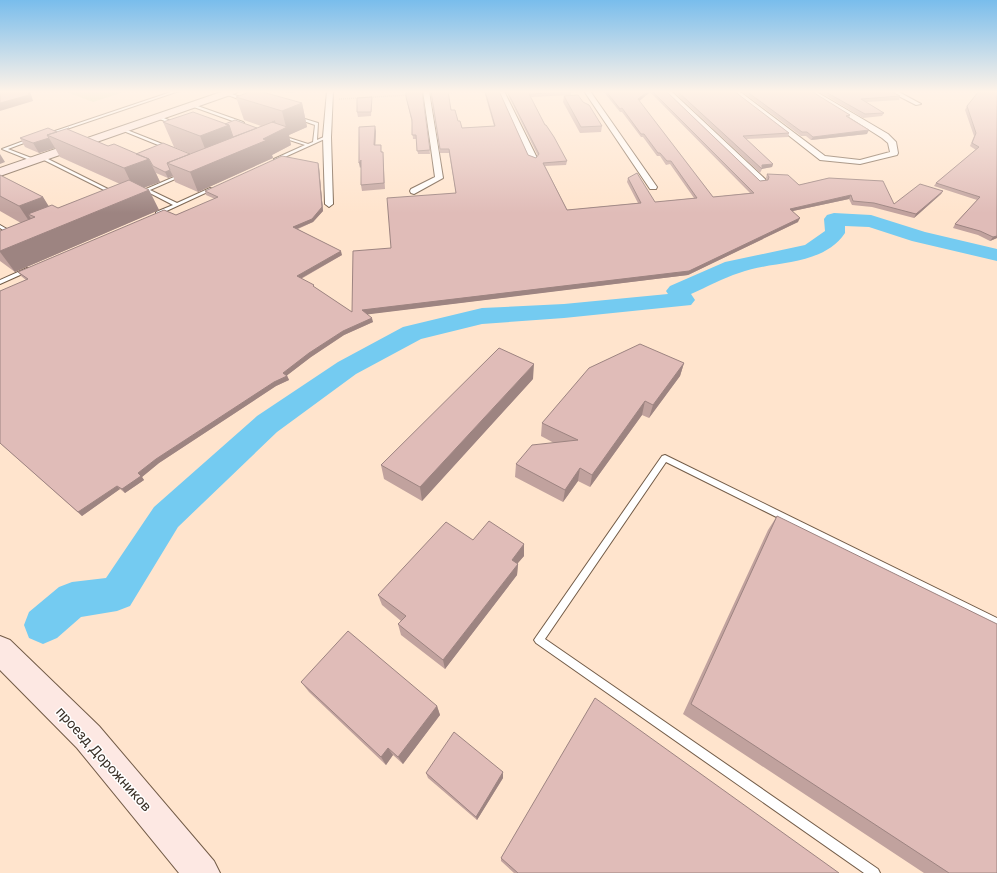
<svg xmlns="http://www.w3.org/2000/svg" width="997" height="873" font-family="Roboto,sans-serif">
<rect width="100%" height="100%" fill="#ffe4cd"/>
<path fill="#dbdeaf" d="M64,91H127L93,102Z"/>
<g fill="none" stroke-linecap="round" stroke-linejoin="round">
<path fill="#74cbf1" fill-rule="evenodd" d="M834,213L871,215L925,232L997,249V261L912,241L869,227L845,226V233C822,267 773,260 739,273C723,278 707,287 691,294L695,300L691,305L564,318L482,324L421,339L356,374L277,432L178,527L130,606L117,611L81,617L57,638L43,644L29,638L24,625L29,612L59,587L72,582L106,578L154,507L257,416L338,362L403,327L482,308L564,304L668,294L666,291L670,286L725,262L805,245L825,231L824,219L827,215Z"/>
<g stroke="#735c48" stroke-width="2">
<path id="lane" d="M174,91H179L49,135L46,134Z
M226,92L246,99L247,100L244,101L225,94Z
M192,104L243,122L244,123L241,124L191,106Z
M157,116H159L178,124L175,125L157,118Z
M295,116L318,123L317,140L326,136L329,137L276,161H274V159L305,145L280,137V135L308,144L313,142L315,125L295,118Z
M122,128L170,147L171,148L168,149L121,130L120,129Z
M29,139L32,140L8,149L34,159V161H32L2,149Z
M40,156H42L116,193L112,194L40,158Z
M181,174L183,175L182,176L150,190L177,203L210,188L214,189L160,214H156V212L173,205L146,191L141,193L139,192Z
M0,225L14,233V235H10L0,228Z
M27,268L29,269V271L0,284V280Z
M665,455L997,618V627L666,462L545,639L878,869L880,873H864L536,643L534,640L536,637L662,456Z"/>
</g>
<g stroke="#735c48" stroke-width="2">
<path id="street" d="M327,91H333L331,137L333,204L329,207L325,204L323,137Z
M423,91H429L443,178L414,194L411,193L410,191L411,189L435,177Z
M498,91H504L537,158L536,160H533L529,158Z
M584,91H590L657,187L656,189H650Z
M664,91H671L765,179L766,181L765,183H759Z
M732,91H739L825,156L860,160L890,152L888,143L882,138L808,91H815L888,134L896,142L898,153L897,155L860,164L820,160Z
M889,91H897L921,104L916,105Z"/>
</g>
<g stroke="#735c48" stroke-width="2">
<path id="secondary" d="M224,91H238L236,93L0,176V168Z
M0,636L10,640L99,726L214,861L220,873H179L77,748L0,670Z"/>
</g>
<path stroke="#978576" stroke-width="1.5" stroke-dasharray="0.5 1.5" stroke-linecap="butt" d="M445,93L485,91
M339,99L408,95"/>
<use href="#lane" fill="#fff" fill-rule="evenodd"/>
<use href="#street" fill="#fff" fill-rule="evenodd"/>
<use href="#secondary" fill="#fde8e3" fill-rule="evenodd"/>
</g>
<path fill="#c1a29e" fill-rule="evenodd" d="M282,91H297L290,93Z
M422,91L430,154H418L416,139H413L412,123L406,97Z
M430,91L451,110L462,128L494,126L484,91H499L528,155L536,158L538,156L506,91H571V95L531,97L545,125L567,161L566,165L545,166L567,210L638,203L627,182L628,178L655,202L694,198L670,164L666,165L660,156H657L643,137H641L622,112H620L603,91H666L760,181L767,180L766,178L767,174L799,185L829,178L894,204L943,191L941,194L914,218L872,207L852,205L849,199L793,211L798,222L688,275L367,314L373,322L344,335L311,357L287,375L289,380L276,386L159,463L142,477L144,480L125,493L120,489L82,516L0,443L26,280L21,276L18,272L176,215L215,199L206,195L205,191L318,163L319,167L323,211L313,222L298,229L342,255L301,279L352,312L391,248L456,193L449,153H440ZM650,92L750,193L713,197L639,101Z
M673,91H734L789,133L788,137L746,139L773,164L772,167L762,169L760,173Z
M741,91H811L850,115L849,118L867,134L811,140L806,136H801Z
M818,91H890L900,96L899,100L866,102L884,113L882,116L863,118Z
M997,91V238L990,241L978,235L953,228L955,224L977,200L934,186L936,183L976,150L970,146L974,136L965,110L967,106Z
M564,96L583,102L602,126L601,132L580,133L563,102Z
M236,97L302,103L307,127L289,135L291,145L272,155L273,158L198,192L175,182L173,176L168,178L156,173L160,182L144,187L149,190L159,210L15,272L0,261V231L21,223L0,211V175L43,197L48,206L58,208L120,184L60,157L55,148L39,153L25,147L20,138L57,132L71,131L108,146L136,154H191L174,147L163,122L225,124L257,128L261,126L244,120Z
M372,97V102L371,116L358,117L357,112Z
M376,131L375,145L382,152H383L385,189L362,191L361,185V167L360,168Z
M684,363L680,376L649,418L642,415L590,487L578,481L563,502L515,477L516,464L554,443L541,436L542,423Z
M533,379L422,501L384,479L381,465Z
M777,516L997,873H924L683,714L768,530Z
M473,540L524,544V556L517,564H518L517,575L445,669L401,635L398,624L401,621L382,605L378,595Z
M301,682L437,706L440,715L403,764L393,755L386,765L309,692Z
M503,772V778L477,820L428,778L426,773Z
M501,858L839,873H514L501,861Z"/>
<path fill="#9d8481" d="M28,91H30L33,101L0,111V103Z
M290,91H297L290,93Z
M648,91H650V92L637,103L638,99Z
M302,103L307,127L289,135L291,145L272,155L273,158L198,192L190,172L245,147L272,122L275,121L278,131L286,127L282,111Z
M229,125L237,150L210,161L200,136Z
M375,126L376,131L375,150L374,145Z
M869,130L867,134L811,140L813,137Z
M49,138L55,148L39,153L33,143Z
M0,154L5,162L0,164Z
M149,159L160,182L135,191L124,168Z
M361,160L362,165L360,168L359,163Z
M318,163L319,167L323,211L313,222L294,230L293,227Z
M773,164L772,167L761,169L762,165Z
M170,170L173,176L168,178L165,172Z
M149,190L159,210L15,272L0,252V251Z
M943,191L941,194L914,218L916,214Z
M851,195L849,199L788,212L790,209Z
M43,197L58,221L28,214L38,229L35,230L19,206Z
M800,218L798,222L688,275L363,315L362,310Z
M997,236V238L990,241L993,237Z
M341,251L342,255L298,280L297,276Z
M372,318L373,322L344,335L311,357L285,377L283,373L309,353L343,331Z
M684,363L680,376L649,418L653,405Z
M534,364L533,379L422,501L420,487Z
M287,376L289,380L276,386L159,463L142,477L144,480L125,493L122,489L138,473L156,459L274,382Z
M645,401L642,415L590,487L592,475Z
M580,468L578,481L563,502L565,490Z
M117,486L120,489L82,516L78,512Z
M524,544V556L511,571L512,560Z
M518,564L517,575L445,669L443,660Z
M437,706L440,715L403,764L398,757Z
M388,748L393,755L386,765L381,757Z
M503,772V778L477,820L476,817Z"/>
<path fill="#e0bcb8" stroke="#9d8481" d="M0,91H28L29,95L0,103Z
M252,91H259L302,103L282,111L236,97Z
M406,91H422L430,150L417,151L416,135H412V120L406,97Z
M431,91H448L451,110H455L458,121H460L462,128L495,126L485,91H499L528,155L536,158L539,154L507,91H571V92L529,94L545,125H546L554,137L567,161L543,163L567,210L641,203L628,178L637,173L655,202L697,198L671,161H667L660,153H658L644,134H641L622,108L620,109L606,91H648L638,99L713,197L754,193L652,91H666L760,181L768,180L769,177L767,174L788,175L799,185L829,178L883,181L894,204L920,184L943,191L916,214L874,203L853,201L851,195L790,209L800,218L689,271L362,310L372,318L343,331L309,353L283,373L287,376L274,382L156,459L138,473L141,476L122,489L117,486L78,512L0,443V291L28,279L18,272L164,210L176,215L218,197L205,191L282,156L318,163L322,207L312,219L293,227L341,251L297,276L314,285L313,286L352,312L353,251L391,248L387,198L456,193L449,149H440Z
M677,91H734L789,133L743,136L773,164L762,165V169Z
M746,91H811L850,115L846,116L869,130L813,137L807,132H802Z
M824,91H890L900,96L861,99L884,113L865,114Z
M979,91H997V236L993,237L980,231L955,224L980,197L936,183L979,147L972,143L976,133L967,106Z
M578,95L583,102L589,105L602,126L581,127L564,96Z
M372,97L371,112H357V98Z
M193,112L229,125L200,136L163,122Z
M235,120L257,128L233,137L229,125L225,124Z
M275,121L272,122L287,127L263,139L267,140L190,172L167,163Z
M375,126L374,145H381V152H383L384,183L361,185V160L359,163V127Z
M48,128L57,132L47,135L49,138L33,143L20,138Z
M69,128L67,129L108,146L114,144L149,159L124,168L47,135Z
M163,143L190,154L167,163L170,170L165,172L153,166L149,159L136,154Z
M0,175L43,197L19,206L0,196Z
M129,180L149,190L0,251V231L35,217L28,214L52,205L58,208Z
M640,344L684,363L653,405L645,401L592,475L580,468L565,490L516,464L532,445L578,440L542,423L589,368Z
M499,348L534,364L420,487L381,465Z
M777,516L997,624V873H949L691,704Z
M489,521L524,544L512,560L518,564L443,660L398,624L406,616L378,595L446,522L473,540Z
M348,631L437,706L398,757L388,748L381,757L301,682Z
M595,698L839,873H518L501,858Z
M454,732L503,772L476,817L426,773Z"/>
<linearGradient id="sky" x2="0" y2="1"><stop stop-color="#79bdec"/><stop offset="0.43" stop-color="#fff3e8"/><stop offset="1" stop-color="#fff3e8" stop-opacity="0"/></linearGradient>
<rect width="997" height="213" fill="url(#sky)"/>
<g text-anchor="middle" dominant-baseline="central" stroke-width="3" stroke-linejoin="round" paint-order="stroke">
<g font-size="14" fill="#3a3027" stroke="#fff">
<text transform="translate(104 759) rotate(48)">проезд Дорожников</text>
</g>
</g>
</svg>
